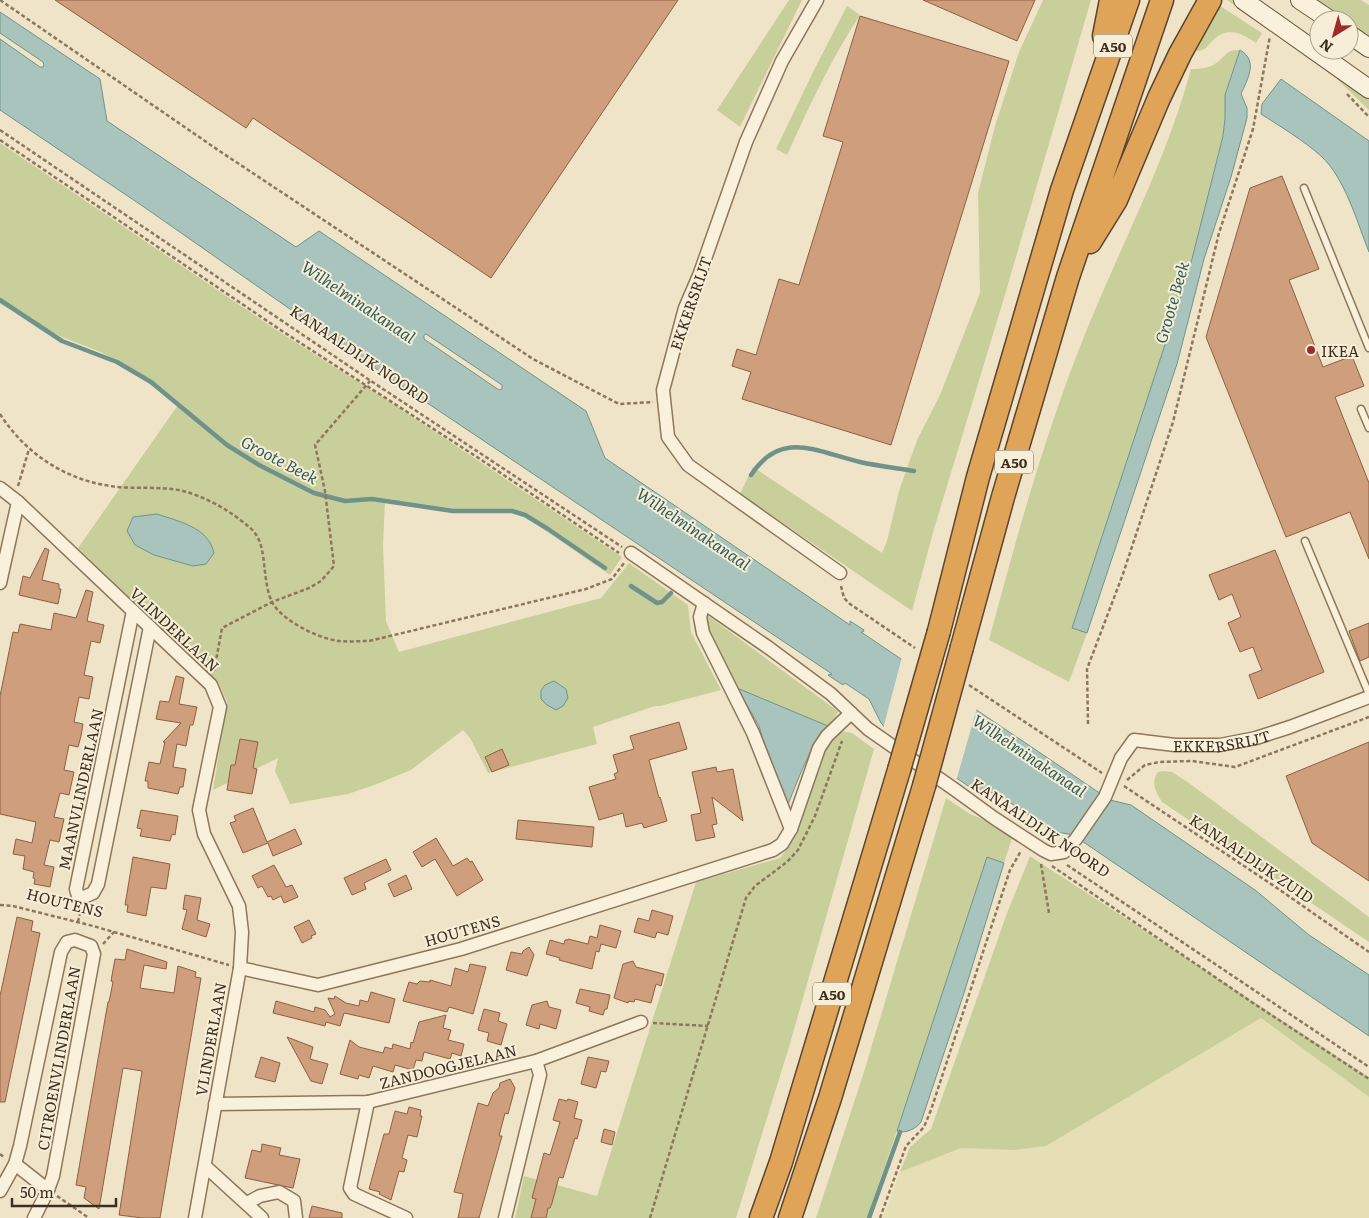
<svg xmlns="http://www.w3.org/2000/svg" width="1369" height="1218" font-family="Literata,serif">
<rect width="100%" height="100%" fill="#f0e4c8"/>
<path fill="#e6deb5" d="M1261,1018L1369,1097V1218H883L900,1172L961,1148L1015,1150L1046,1146Z"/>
<path fill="#c9cf9b" d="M789,0H802L740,127L717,110Z
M1043,0H1091L1004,298L934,529L912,611L740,494L753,467L882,553L887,541L899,491L908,465L918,438L940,395L980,293L978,193L995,126L1019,52Z
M1227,0H1234L1338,72L1369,96V110L1334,76Z
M1314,0H1361L1369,5V39L1349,24V20H1343Z
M847,6L860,15C831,59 809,107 787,155L776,149L815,68Z
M1220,6L1262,33L1256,43C1241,33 1228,26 1212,41C1207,47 1205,51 1196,51Z
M1240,50L1225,95V118L1223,135L1192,259L1177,308L1072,628L1087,633L1069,682L989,640C1017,535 1046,430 1087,329C1122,243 1167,159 1191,69C1201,69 1211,68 1219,61C1228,53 1227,50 1240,50Z
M0,143L281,333L395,405L622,557L610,575L517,511L479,512L427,509L385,502L383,545L386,621L399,652L601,598L629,563L688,605L691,632L721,690L660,706H655L593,727L597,744L488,773L470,738L463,730L411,770L377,784L348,794L290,804L275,771L278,758L213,790L227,702L219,684L78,548L178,405L126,367L101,352L62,337L0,304Z
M707,615L835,709L838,712L835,718L828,726L737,688L706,627Z
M842,731L852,733L874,749L789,1047L736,1218H515L524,1176L597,1196L696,882L780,858L787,849L803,814L824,748L833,734Z
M1164,771L1172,772L1189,783L1369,917V942L1162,802C1156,792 1150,783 1158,772Z
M946,798L970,814L996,824L1013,835L1004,863L987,858L897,1131L867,1218H816L864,1072Z
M1030,856L1369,1077V1097L1261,1018L1046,1146L1015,1150L961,1148L900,1172L910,1147L931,1129L1007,913Z"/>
<path fill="#a9c4bc" stroke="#6f938a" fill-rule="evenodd" d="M0,12L100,79L107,121L296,247L319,231L586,411L605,458L850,625V621L864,630L863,632H861L1110,800L1131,805L1255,890L1309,935L1369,975V1036L1073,835L1052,831L996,793L974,790L888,731L881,723L869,699L845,683L843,685L828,675L832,674L360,358L144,207L0,110V39L40,67H43L44,65L43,62L0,33ZM426,334L502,385V389L499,390L424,339V335Z
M1240,50C1259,61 1247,80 1241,94L1247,108V118L1231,177L1204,259L1177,364L1087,633L1072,628L1177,308L1192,259L1223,136L1225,118V95Z
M1281,79L1369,141V252C1357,222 1345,178 1321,156C1303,140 1281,127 1261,114L1262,104Z
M157,514C180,522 208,527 214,553L206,564L193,566L154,555L135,545L127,531L133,517Z
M554,681L566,689L568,698L563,706L556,710L547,705L541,699V690L545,685Z
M737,688L828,726C813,738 795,787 787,807L777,786L759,726Z
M987,857L1004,863L964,993L921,1122C916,1129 905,1134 897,1131Z"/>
<path fill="#f0e4c8" d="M902,657L977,708L956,781L887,733L883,729Z"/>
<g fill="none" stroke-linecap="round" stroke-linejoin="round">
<path stroke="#6f938a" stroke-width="4.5" d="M0,300L62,341L117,362L151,382L227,445L259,465L314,493L345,501L372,499L453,511H512L525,515L548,529L605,568
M751,475C781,429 817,452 860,462C878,466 896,468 914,471
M631,586L657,603L662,602L671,593
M869,1218L900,1132"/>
</g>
<path fill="#cf9f7d" stroke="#8d5f41" d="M55,0H678L491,278L253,118L246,128Z
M923,0H1035L1017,41Z
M860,16L1009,61L891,445L742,399L751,372L732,366L737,349L756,355L779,279L799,285L843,142L823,136Z
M1282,176L1319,269L1289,280L1323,367L1352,356L1364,386L1335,397L1369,483V559L1350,512L1286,537L1206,337L1250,188Z
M45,548L49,550L42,580L59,584V589H61L58,604L19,595L23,576L30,578Z
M1275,550L1324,672L1258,699L1249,675L1262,670L1257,658L1253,647L1240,652L1228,623L1241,617L1232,594L1219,600L1209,575Z
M86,590L93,592L87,621L104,625L100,643L91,641L84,675L93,677L89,699L79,697L74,722L83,724L81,736L78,747L69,745L64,770L74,772L69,795L60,793L54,817L64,819L59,842L50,840L44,865L54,867L50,887L34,884L35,879L33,878L34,872L23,869L25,856L13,854L16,839L32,843L36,822L0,814V696L13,632L18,633L20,624L51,630L54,613L76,618Z
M1369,623V657L1360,661L1349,631Z
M176,676L184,678L179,704L197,707L193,725H190L186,746L177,744L173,767L186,769L183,787H180L178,794L148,788V781H145L149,762L160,764L165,742H163L181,723L156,719L160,701L169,702Z
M679,722L687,749L649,760L659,798L660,797L667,821L644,828L642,823L626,827L623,813L599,820L589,787L616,779L614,774L618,772L613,755L634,749L630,736Z
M240,739L258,742L253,768L257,769L252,794L227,790L231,765H235Z
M1369,742V881L1312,843L1286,776Z
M502,749L509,765L492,772L485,757Z
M716,767L717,772L733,769L743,821L712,797L717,824L712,825L715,837L696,841L691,815L701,813L692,772Z
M253,808L267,842L295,829L302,844L273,856L268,843L243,853L230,823L236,821L234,816Z
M141,810L178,816L175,835L172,834L170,841L140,836L142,829L137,828Z
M518,820L594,827L592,847L516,839Z
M436,838L453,866L467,858L470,862L472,861L483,880L457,896L435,859L422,867L413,852Z
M133,857L170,864L166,889L151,887L146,916L127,912L128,905H125Z
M386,859L391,870L364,883L366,889L352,895L344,878Z
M274,865L286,887L292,885L298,897L284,903L281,896L273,900L271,896L268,897L262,886L258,888L252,876Z
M406,875L412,889L394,897L388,884Z
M185,895L201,898L197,920L210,924L206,937L182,929L187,910L183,909Z
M652,910L673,916L668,935L657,932L655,938L634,932L638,918L649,921Z
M17,917L33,921L31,931L40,933L5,1102H0V996Z
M309,920L316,934L311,936L312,938L302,943L294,927Z
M600,925L621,931L616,948L601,944L599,952L596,951L592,969L559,960L560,958L546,954L550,940L564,944L565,940H568V939L588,944L590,936L597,938Z
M529,947L534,955L527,976L506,970L511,952L522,954L523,951Z
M127,949L167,962L166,969L144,965L140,988L174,993L178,966L196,972L195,977L201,978L160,1218H142L119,1215L142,1071L123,1068L99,1209L84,1198L86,1187L76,1185L108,1002H109L113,982L111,981L115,959L125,960Z
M633,961L636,967L664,974L661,986L656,984L651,1003L635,999L634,1002L629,1001L628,1003L614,998L623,964Z
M470,964L486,967L473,1014L449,1007L447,1012L403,1001L409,982L417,984L420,981L430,982V980L451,986L455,968L468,972Z
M580,989L610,995L607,1009H605L603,1015L589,1011L590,1007L576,1003Z
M371,992L395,999L389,1023L344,1013L340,1026L326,1022L325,1026L273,1013L276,1001L314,1012L315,1007L325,1010L330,1017L335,1014L328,998L334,999L335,996L346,1003L359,1006L360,1000L368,1002Z
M547,1001L549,1007L561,1010L556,1029L540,1024L539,1029L526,1025L532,1005Z
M484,1009L500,1013L498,1021L507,1024L501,1045L487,1041L489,1033L478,1030Z
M446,1015L443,1028L451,1030L448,1040L464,1044L461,1056L452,1053L450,1059L424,1052L422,1061L416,1060L413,1070L395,1065L393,1072L373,1066L369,1078L359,1075L358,1079L340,1074L350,1040L359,1047L383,1053L385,1047L392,1049L393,1044L410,1049L411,1042L413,1043L419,1022Z
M287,1037L313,1047L310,1059L328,1064L322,1084L311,1081Z
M261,1057L280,1063L275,1082L255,1077Z
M588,1057L609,1061L606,1072L601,1071L596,1088L581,1084Z
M510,1079L515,1088L508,1114L505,1113L499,1136H502L479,1218H458L463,1194L454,1192L478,1103L488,1106L493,1093L499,1088L500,1083Z
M559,1099L567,1101L568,1099L578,1102L574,1118L582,1120L577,1139L575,1138L563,1178L559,1177L552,1203L550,1208H548L546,1218H531L536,1199L532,1198L544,1153L550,1155L560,1122L553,1120Z
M409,1107L421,1110L420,1116H422L417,1137L408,1135L402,1158L407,1160L404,1172L399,1171L391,1200L379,1194L380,1192L369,1189L384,1134H389L395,1111L407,1114Z
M604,1129L615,1132L612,1145L601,1142Z
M262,1144L281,1148L279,1155L300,1159L293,1188L245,1178L252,1150L261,1152Z
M312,1206L342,1213V1218H309Z"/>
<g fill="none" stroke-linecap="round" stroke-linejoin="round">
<g stroke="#8d765c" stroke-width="9">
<path id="lane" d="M1304,188L1369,348
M1361,409L1369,428
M1305,541L1369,694"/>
</g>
<g stroke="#8d765c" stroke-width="15">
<g id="street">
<path d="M817,0L782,61L746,142L700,273L685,308L663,390L668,437L688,465L840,573"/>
<path d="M0,488L18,502L211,685L220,707L199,810L204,834L239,906L242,932L240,968L195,1218"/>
<path id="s1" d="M631,553L769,648L831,694L868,729L954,789L994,818L1043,850L1051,854L1064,852L1076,839L1105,797L1121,758L1134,740L1175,745H1220L1256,738L1290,727L1369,697"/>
<path d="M0,583L18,502"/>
<path d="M704,603L700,617L703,633L753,733L791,829"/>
<path d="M133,611L76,889L78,896L84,897L93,893L98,884L150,627"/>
<path d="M240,968L318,985L461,949L773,850L782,844L791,829L819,748L827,736L851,713"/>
<path d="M536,1061L641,1022"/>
<path d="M368,1102L350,1188L354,1194L406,1218"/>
<path d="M215,1104L368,1102L536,1061L540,1075L505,1218"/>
<path d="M15,1164L48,1190"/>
<path d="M205,1166L262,1218"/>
<path d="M0,1191L15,1164L20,1146L61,952L67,942L75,940L91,946L94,954L53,1176L48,1190L34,1218"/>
<path d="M247,1203L260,1196L279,1192L294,1201L296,1218"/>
</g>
</g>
<g stroke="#6f573f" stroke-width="20">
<path id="secondary" d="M1243,0L1369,89
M1300,0L1330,20
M1349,34L1369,48"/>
</g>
<g stroke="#5b4430" stroke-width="25">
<path id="highway" d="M1104,36L1111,0
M1090,242L1116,200L1159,98L1180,54L1210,0
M939,631L978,477L1062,190L1128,0
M962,647L1003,497L1068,277L1162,0
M761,1218L781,1162L899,770
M790,1218L830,1098L924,786"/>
</g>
<path stroke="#8d765c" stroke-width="2.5" stroke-dasharray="4 2.5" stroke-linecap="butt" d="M0,0L218,150L533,359L619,404L653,402
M1347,94L1369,117
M0,130L371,381L622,547
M0,140L282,331L480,459L619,553
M0,414C27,456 69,482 118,487C140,489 161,486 183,491C206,497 231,511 249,527C263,538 263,556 265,572C266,581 268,594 272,602C281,620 319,639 339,641C349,642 359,641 369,641L586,589L612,579L624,563
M18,486L29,449
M841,586L844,598L850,604L915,648
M214,671L222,628L272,602L309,588L321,581L334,566L325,491L315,445L370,381
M969,685L1102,773
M1088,724L1087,669L1123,574L1173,422L1219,233L1253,129L1270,36
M1127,780L1145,765L1159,762L1192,761L1235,767L1369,717
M1124,786L1277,888L1369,952
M1041,864L1049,913
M1067,865L1369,1067
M1052,866L1256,1005L1369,1079
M0,905L13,906L93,926L229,965
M78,922L81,908
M103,944L114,932
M653,1023L708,1026
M0,1154L5,1158
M57,1196L89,1218
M650,1218L746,898L755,886L787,862L798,850L815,816L842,741
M880,1218L906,1146L924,1127L931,1110L1010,870L1021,851"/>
<use href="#lane" stroke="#faf1dc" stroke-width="6"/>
<use href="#street" stroke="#faf1dc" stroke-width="12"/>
<use href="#secondary" stroke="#faf1dc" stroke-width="18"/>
<use href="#highway" stroke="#e0a458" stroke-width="22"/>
<g stroke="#5b4430" stroke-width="25" stroke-linecap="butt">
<path id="highway-bridge" d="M899,770L939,631
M924,786L962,647"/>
</g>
<use href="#highway-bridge" stroke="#e0a458" stroke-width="22"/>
</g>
<circle fill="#9e2a2b" stroke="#f7eed8" stroke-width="2" cx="1311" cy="350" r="5"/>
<g text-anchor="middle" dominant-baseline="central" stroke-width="4" stroke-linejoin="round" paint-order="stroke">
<g fill="#f7eed8" stroke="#756857" stroke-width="1">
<rect x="1094" y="34.5" width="38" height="23" rx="4"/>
<rect x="995" y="450.5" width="38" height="23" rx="4"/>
<rect x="813" y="982.5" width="38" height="23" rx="4"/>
</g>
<g font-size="14" font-weight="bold" fill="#3d2e20">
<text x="1113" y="46">A50</text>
<text x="1014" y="462">A50</text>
<text x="832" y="994">A50</text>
</g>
<g font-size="15" fill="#3d2e20" stroke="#f7eed8">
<text transform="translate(690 303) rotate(-71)">EKKERSRIJT</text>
<text transform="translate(360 354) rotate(34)">KANAALDIJK NOORD</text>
<text transform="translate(175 629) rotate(43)">VLINDERLAAN</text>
<text stroke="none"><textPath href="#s1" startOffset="752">EKKERSRIJT</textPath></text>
<text transform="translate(80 789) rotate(-78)">MAANVLINDERLAAN</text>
<text transform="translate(1041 827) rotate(34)">KANAALDIJK NOORD</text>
<text transform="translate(1252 858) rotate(34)">KANAALDIJK ZUID</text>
<text transform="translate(65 902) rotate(14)">HOUTENS</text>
<text transform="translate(462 930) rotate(-16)">HOUTENS</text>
<text transform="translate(210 1039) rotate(-80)">VLINDERLAAN</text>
<text transform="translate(58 1058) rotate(-80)">CITROENVLINDERLAAN</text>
<text transform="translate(448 1066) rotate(-14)">ZANDOOGJELAAN</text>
</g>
<g font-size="15" fill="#3d2e20" stroke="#f7eed8" text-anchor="start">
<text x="1321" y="350">IKEA</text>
</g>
<g font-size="16" font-style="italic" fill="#2f5d5a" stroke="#f7eed8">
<text transform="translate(359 301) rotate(34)">Wilhelminakanaal</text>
<text transform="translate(1171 302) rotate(-74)">Groote Beek</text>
<text transform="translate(280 459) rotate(28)">Groote Beek</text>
<text transform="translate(694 528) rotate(34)">Wilhelminakanaal</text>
<text transform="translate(1030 755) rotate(34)">Wilhelminakanaal</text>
</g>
</g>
<g transform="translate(1334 35) rotate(217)"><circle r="24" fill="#f7eed8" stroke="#ada18e"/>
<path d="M0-4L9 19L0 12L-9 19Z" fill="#9e2a2b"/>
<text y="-8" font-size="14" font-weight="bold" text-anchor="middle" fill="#3d2e20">N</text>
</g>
<path d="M12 1198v8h104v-8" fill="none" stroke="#3d2e20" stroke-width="2.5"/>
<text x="20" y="1198" font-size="15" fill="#3d2e20" stroke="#f7eed8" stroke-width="4" paint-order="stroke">50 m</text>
</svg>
